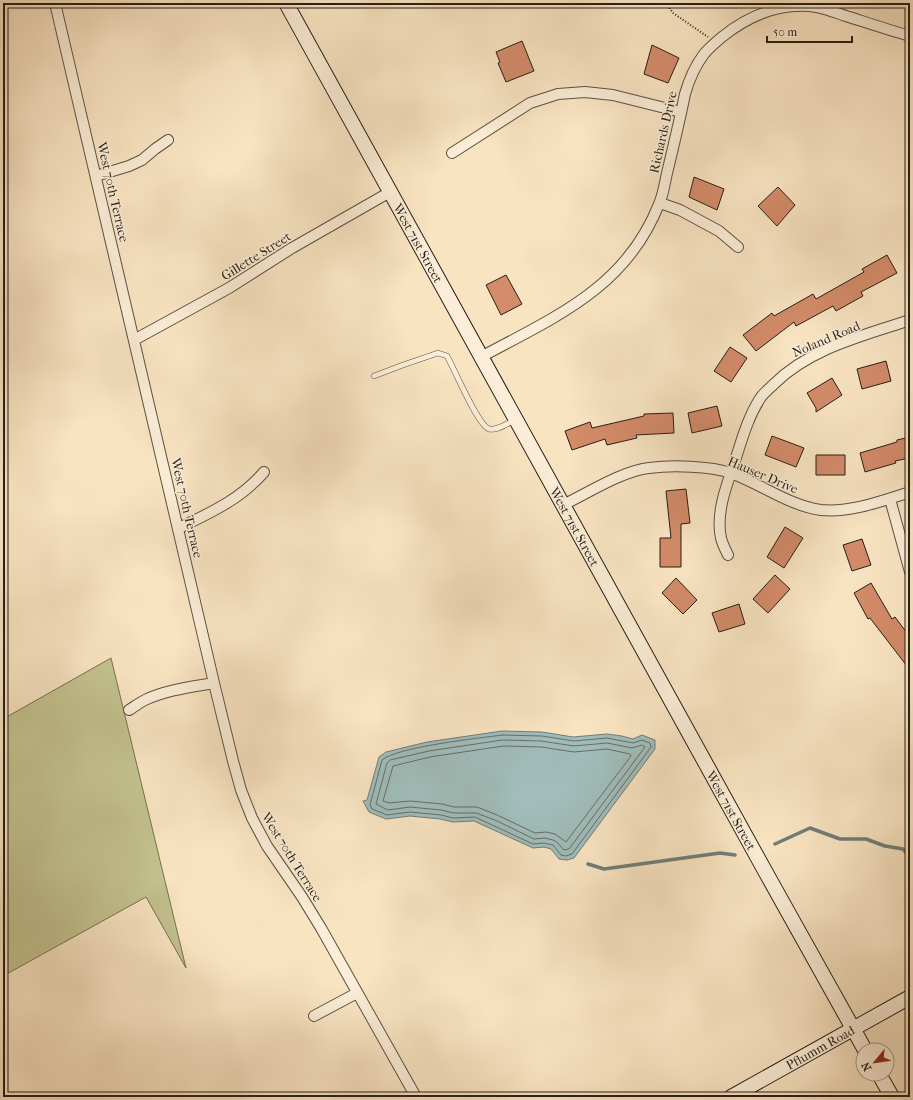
<svg xmlns="http://www.w3.org/2000/svg" width="913" height="1100" font-family="'IM FELL French Canon',serif">
<rect width="100%" height="100%" fill="#f9e4c2"/>
<filter id="stains"><feTurbulence type="fractalNoise" baseFrequency=".005" numOctaves="4"/><feColorMatrix values="0 0 0 0 .2 0 0 0 0 .09 0 0 0 0 .02 0 0 0 .5 -.17"/></filter>
<radialGradient id="worn" r=".72"><stop offset=".6" stop-color="#630" stop-opacity="0"/><stop offset="1" stop-color="#630" stop-opacity=".3"/></radialGradient>
<path fill="#c3c28f" stroke="#757052" d="M111,658L186,968L146,897L3,976V719Z"/>
<path fill="#a0bdbb" stroke="#707d79" d="M502,731L542,732L573,737L607,734L622,736L633,739L642,735L655,740V749L574,858L567,860L559,859L551,849L544,847L533,848L474,821L453,822L440,819L410,816L386,819L369,812L363,801L367,800L379,757L386,752L427,742Z"/>
<g fill="none" stroke-linecap="round" stroke-linejoin="round">
<path stroke="#646e68" stroke-width="1" d="M503,735L542,736L574,741L607,738L633,743L642,740L650,743L651,747L572,854L566,856L561,855L553,845L544,843L533,844L475,817L453,818L441,815L410,812L387,815L372,809L370,805L382,760C397,747 479,738 503,735Z
M503,740L541,741L574,746L607,743L632,748L642,745L645,747L569,849L564,850L557,842L553,840L545,838L534,839L495,820L476,813H454L441,810L410,807L388,810L376,804L387,763L390,760L429,751Z
M504,746L541,747L574,752L607,749L630,754L631,756L566,842L555,834L546,832L535,833L497,815L477,807H454L442,804L410,801L389,803L383,801L393,766L430,757Z"/>
<path stroke="#707d79" stroke-width="3.5" d="M775,844L810,828L840,839H866L885,846L903,849L910,858
M910,859L907,874L910,878
M588,864L604,869L720,853L735,855"/>
</g>
<path fill="#d38b69" stroke="#271e16" d="M522,41L534,71L506,82L498,63L500,62L496,52Z
M652,45L679,58L668,83L644,74Z
M694,177L724,189L717,210L689,197Z
M778,187L795,205L777,226L758,206Z
M887,255L897,273L861,292L863,296L836,311L833,306L796,326L794,322L756,351L743,335L772,313L774,316L813,294L816,299L864,272L862,269Z
M506,275L522,304L501,315L486,285Z
M730,347L747,358L731,382L714,371Z
M886,361L891,381L862,389L857,369Z
M832,378L842,395L816,412V408L807,393Z
M717,406L722,426L692,433L688,413Z
M673,413L674,433L636,435L637,438L607,445L605,439L572,450L565,431L590,422L592,428L644,416V414Z
M772,436L804,448L796,467L765,455Z
M910,437V458L895,461L896,463L865,472L860,453L897,442V440Z
M816,455H845V475H816Z
M686,489L690,523L681,524V567H660V538H671L666,491Z
M785,527L803,538L784,568L767,557Z
M862,539L871,565L852,571L843,545Z
M775,575L790,589L768,613L753,599Z
M676,578L697,600L683,614L662,593Z
M871,583L892,619L895,617L910,637V670L870,618L868,619L854,593Z
M739,604L745,624L719,632L712,613Z"/>
<g fill="none" stroke-linecap="round" stroke-linejoin="round">
<g stroke="#5c5041" stroke-width="6">
<path id="lane" d="M374,376L403,365L438,353L447,356C454,368 478,426 489,429C497,431 508,423 515,420"/>
</g>
<g stroke="#5c5041" stroke-width="12">
<path id="street" d="M55,3L214,683L233,761L241,790L252,818L267,846L302,897L321,928L416,1097
M452,153L530,103L558,94L585,92L613,95L681,112
M96,176L129,166L142,160L155,149L168,140
M660,203L680,210L719,231L738,247
M134,340L229,288L292,248L390,192
M481,357C555,317 626,288 659,204C664,193 665,180 668,169C674,144 680,119 685,94C689,80 695,66 704,54C709,48 716,42 722,37C749,15 782,2 817,7C827,9 837,13 846,16C868,23 889,30 910,36
M890,499L910,572
M563,505C588,493 622,471 649,468C672,465 710,466 731,473C761,484 790,506 821,510C850,513 882,501 910,492
M179,528C210,513 241,499 264,472
M728,555C725,549 722,543 721,538C716,515 725,489 733,467C741,443 747,418 761,397C765,392 770,388 774,384C810,348 863,336 910,320
M129,710C134,707 139,703 145,700C166,690 191,687 214,683
M314,1016L357,993"/>
</g>
<g stroke="#271e16" stroke-width="16">
<g id="secondary">
<path id="s1" d="M286,3L765,871L865,1050"/>
<path d="M879,1074L892,1097"/>
<path id="s2" d="M731,1097L910,997"/>
</g>
</g>
<path stroke="#271e16" stroke-width="2" stroke-dasharray="1 2" stroke-linecap="butt" d="M666,3L673,13L708,37"/>
<use href="#lane" stroke="#fbedd7" stroke-width="5"/>
<use href="#street" stroke="#fbedd7" stroke-width="10"/>
<use href="#secondary" stroke="#fbedd7" stroke-width="14"/>
</g>
<g text-anchor="middle" dominant-baseline="central" stroke-width="3" stroke-linejoin="round" paint-order="stroke">
<g font-size="13" fill="#271e16" stroke="#fbedd7">
<text transform="translate(663 132) rotate(-77)">Richards Drive</text>
<text transform="translate(113 192) rotate(77)">West 70th Terrace</text>
<text stroke="none"><textPath href="#s1" startOffset="274">West 71st Street</textPath></text>
<text transform="translate(256 256) rotate(-32)">Gillette Street</text>
<text transform="translate(826 339) rotate(-23)">Noland Road</text>
<text transform="translate(763 475) rotate(23)">Hauser Drive</text>
<text transform="translate(187 508) rotate(77)">West 70th Terrace</text>
<text stroke="none"><textPath href="#s1" startOffset="598">West 71st Street</textPath></text>
<text stroke="none"><textPath href="#s1" startOffset="922">West 71st Street</textPath></text>
<text transform="translate(292 857) rotate(58)">West 70th Terrace</text>
<text stroke="none"><textPath href="#s2" startOffset="102">Pflumm Road</textPath></text>
</g>
</g>
<rect width="913" height="1100" fill="none" stroke="#f9e4c2" stroke-width="16"/>
<rect x="4" y="4" width="905" height="1092" fill="none" stroke="#271e16" stroke-width="2"/>
<rect x="8" y="8" width="897" height="1084" fill="none" stroke="#271e16"/>
<g transform="translate(875 1062) rotate(241)"><circle r="19" fill="#fbedd7" stroke="#a69a8a"/>
<path d="M0-3L7 15L0 10L-7 15Z" fill="#8f2418"/>
<text y="-6" font-size="11" font-weight="bold" text-anchor="middle" fill="#271e16">N</text>
</g>
<path d="M767 36v6h85v-6" fill="none" stroke="#271e16" stroke-width="2"/>
<text x="773" y="36" font-size="12" fill="#271e16" stroke="#fbedd7" stroke-width="3" paint-order="stroke">50 m</text>
<rect width="100%" height="100%" filter="url(#stains)"/>
<rect width="100%" height="100%" fill="url(#worn)"/>
</svg>
